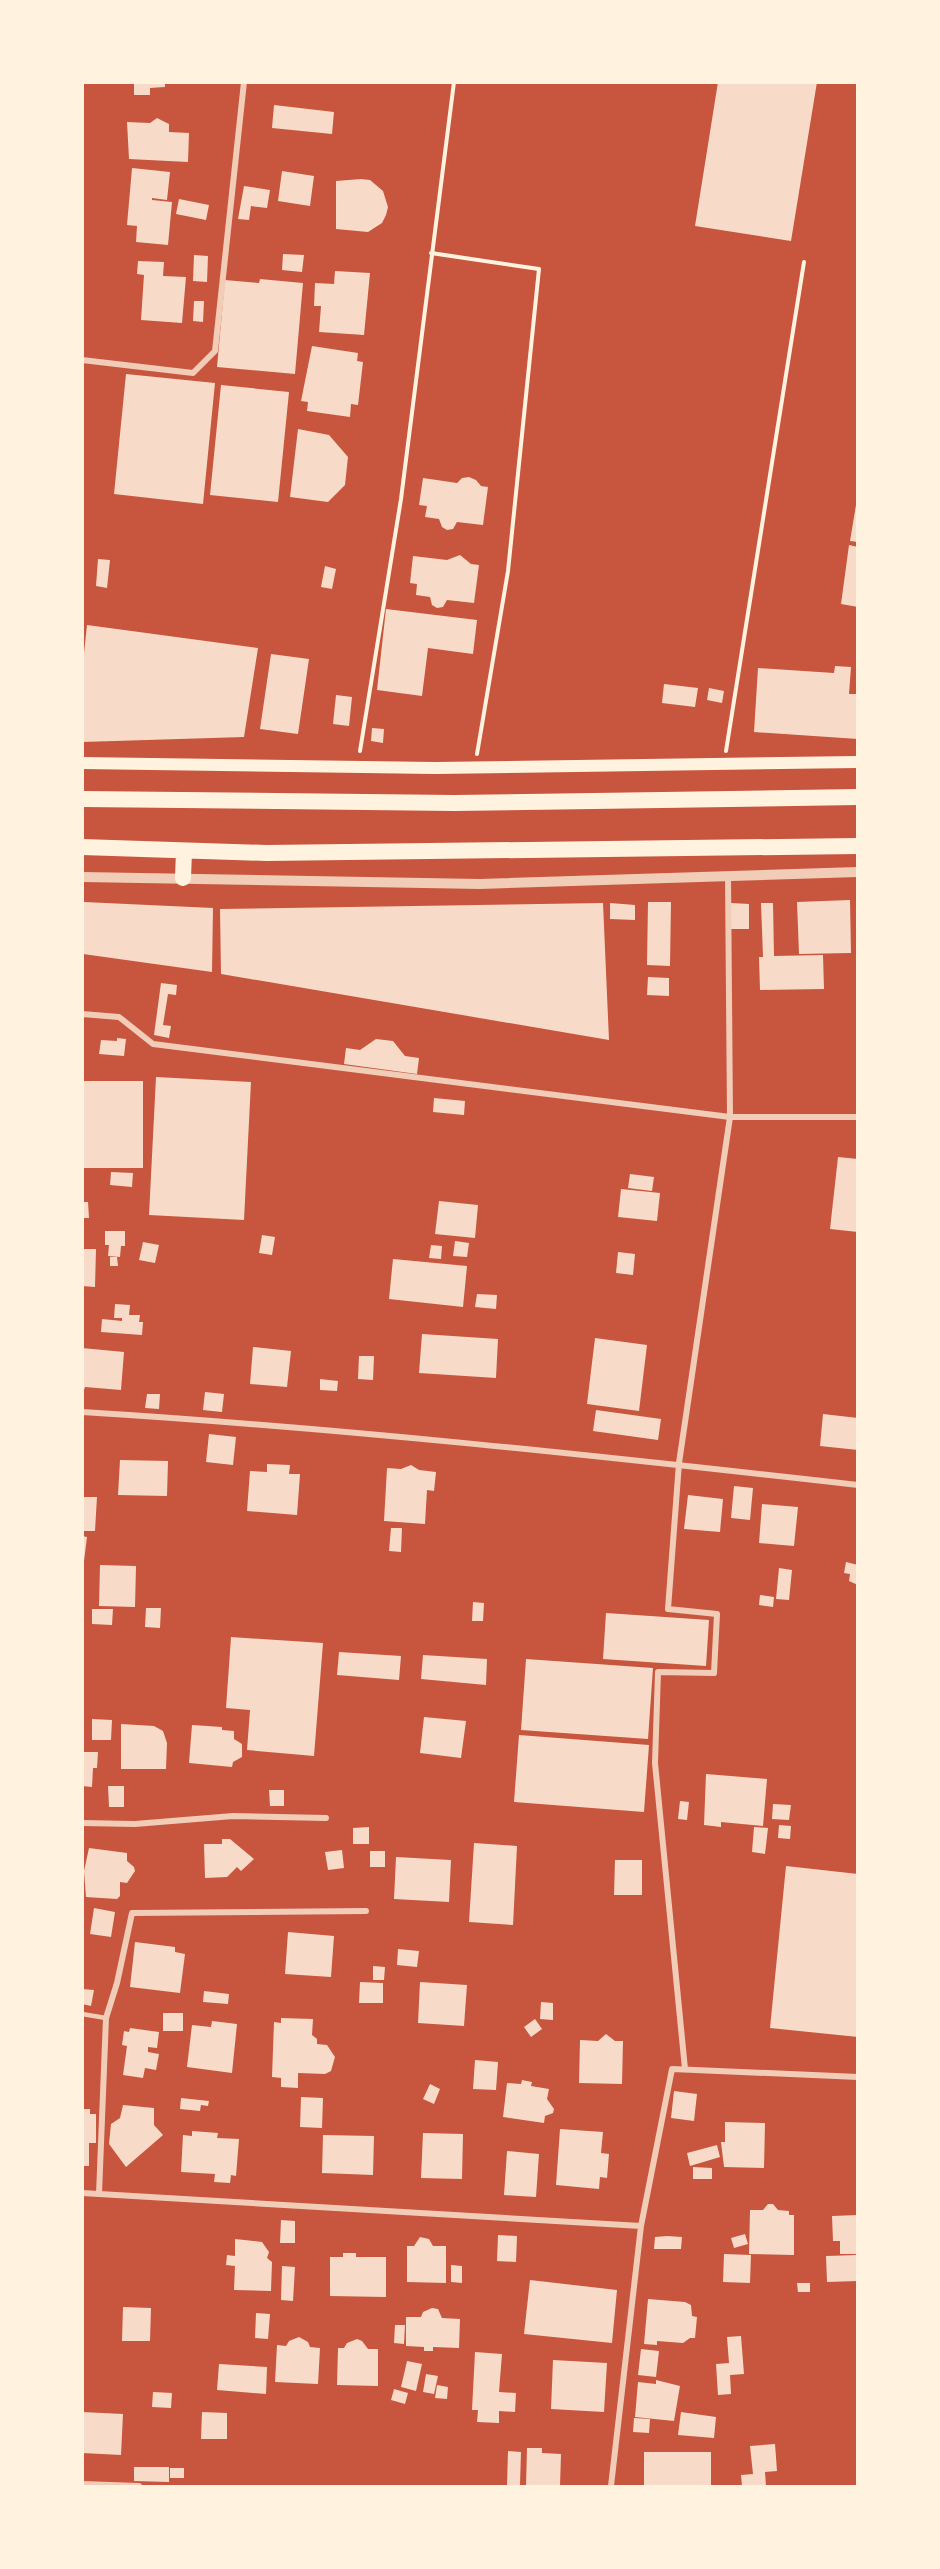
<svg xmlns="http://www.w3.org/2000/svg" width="940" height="2569" font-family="Roboto,sans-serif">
<rect width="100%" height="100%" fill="#c8553d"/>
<path fill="#f7dbc8" d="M134,82H165V87L150,88V95H134Z
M718,82H817L791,241L695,226Z
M274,105L334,112L332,134L272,128Z
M157,118L169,124V132L189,133L188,162L129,159L127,122L150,123Z
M132,168L170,172L167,200L152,198V200L172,202L168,245L136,242L137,226L127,225Z
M282,171L314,176L310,206L278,201Z
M361,179L370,180L383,191L388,207L386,215L382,223L368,232L336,229V181Z
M244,186L270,190L267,208L251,206L249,220L238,219Z
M179,199L209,205L206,220L176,214Z
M283,254L304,255L302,272L282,270Z
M194,255L208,256L207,282L193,281Z
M138,261L164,262L163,276L186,277L182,323L141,320L144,275L137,274Z
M335,271L370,273L364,335L319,332L321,306H314L315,283L334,284Z
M260,279L303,283L295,374L217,367L225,280L259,283Z
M194,301H204L203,322L193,321Z
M312,346L358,353L357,361L363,362L358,405L351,404L350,417L307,411L308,402L301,401Z
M126,374L215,383L203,504L114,494Z
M221,385L289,392L278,502L210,495Z
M298,429L329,435L348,457L345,485L328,502L290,497Z
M469,477L476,480L481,486L488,487L483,525L457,522L453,529L447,530L442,527L439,519L425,517L427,506L419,505L423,478L457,483L462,478Z
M856,505H858V542L850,541Z
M849,545L858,547V607L841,604Z
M460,555L471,564L479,565L474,603L447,600L443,607L437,608L432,605L430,597L416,595L417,584L410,583L413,556L447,560Z
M98,559L110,560L107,588L96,586Z
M325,566L336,569L332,589L321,587Z
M386,609L477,620L473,654L428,648L422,696L377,690Z
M87,625L258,648L244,737L82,742V672Z
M271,654L309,659L298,734L260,729Z
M835,666L851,667L849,694H858V739L754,732L758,668L834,673Z
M664,684L698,688L695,707L662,703Z
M709,688L724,691L722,703L707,700Z
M336,695L352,697L349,726L333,724Z
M372,728L384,729L383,743L371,741Z
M850,900L851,953L799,954L797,902Z
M84,902L213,908L212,972L83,954Z
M648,902H671L670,966L647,965Z
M603,903L609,1040L221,974L220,909Z
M610,903L635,905V920L610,919Z
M731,903L749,904V929H731Z
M761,903H773L774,956L823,955L824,989L760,990L759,957H763Z
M648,977L669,978V996L647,995Z
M161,983L177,985L176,995L168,994L163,1025L171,1026L169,1038L154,1035Z
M117,1038L126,1039L124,1056L99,1054L101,1040L117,1041Z
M376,1039L393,1041L405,1056L419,1058L417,1074L344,1064L346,1048L360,1050Z
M156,1077L251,1082L244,1220L149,1215Z
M82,1081H143V1168H82Z
M434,1098L465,1101L464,1115L433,1112Z
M838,1157L858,1159V1232L830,1229Z
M111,1172L133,1173L132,1187L110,1185Z
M630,1174L654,1177L652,1191L628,1188Z
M621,1189L660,1193L657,1221L618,1217Z
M439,1201L478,1205L475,1238L435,1234Z
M82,1202H88L89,1218H82Z
M105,1231H125V1246H121L120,1257L108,1256L109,1245H105Z
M262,1235L275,1237L272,1255L259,1253Z
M455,1241L469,1243L467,1257L453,1256Z
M143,1242L159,1245L155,1263L139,1260Z
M431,1245L442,1246L441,1259L429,1258Z
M82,1249H96L95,1287L82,1286Z
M618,1252L635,1254L633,1275L616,1273Z
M110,1257H117L118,1266H110Z
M393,1259L467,1266L463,1307L389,1299Z
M477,1294L497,1295L496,1309L475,1307Z
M115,1304L130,1305L129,1315H140L139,1322H143L142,1335L101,1332L102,1319L122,1321V1318H114Z
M422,1334L498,1339L496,1378L419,1373Z
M595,1338L647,1345L639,1411L587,1404Z
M253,1347L291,1351L287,1387L250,1384Z
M82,1348L124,1352L121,1390L85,1387L82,1396Z
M359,1356H374L373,1380L358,1379Z
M320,1379L338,1381L337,1391L320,1390Z
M205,1392L224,1394L222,1412L203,1410Z
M147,1394H160L159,1409L145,1408Z
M596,1410L661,1419L658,1440L593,1431Z
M823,1414L858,1418V1450L820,1446Z
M209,1434L236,1437L233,1465L206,1462Z
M120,1460L168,1461L167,1496L118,1495Z
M267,1464L290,1465L289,1474H300L297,1515L247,1511L250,1471L267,1472Z
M411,1465L419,1470L436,1472L434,1491L427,1490L425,1524L384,1521L387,1468L401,1469Z
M734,1486L753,1488L750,1520L731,1518Z
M688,1495L723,1499L720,1532L684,1529Z
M82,1497H97L95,1531H82Z
M762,1504L798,1507L794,1546L759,1543Z
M391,1528H402L401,1552L389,1551Z
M82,1536L87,1537L84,1561H82Z
M846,1562L858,1565V1585L849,1581L850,1574L844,1573Z
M100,1565L136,1566L135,1607L99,1606Z
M779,1568L792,1570L789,1600L776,1599Z
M760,1595L774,1597L773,1607L759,1605Z
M473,1602L484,1603L483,1621H472Z
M146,1608H161L160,1628L145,1627Z
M92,1609H113L112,1625L92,1624Z
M606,1613L709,1620L706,1666L603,1659Z
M231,1637L323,1643L314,1756L247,1750L250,1710L226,1708Z
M339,1652L401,1656L399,1680L337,1675Z
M423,1655L487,1659L486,1685L421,1679Z
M526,1659L653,1668L648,1739L521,1730Z
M424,1717L466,1721L461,1758L420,1753Z
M92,1719L112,1720L111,1740H92Z
M121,1724L154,1726L163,1731L167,1743L166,1769H121Z
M192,1725L222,1727V1730L234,1731V1739L242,1744V1757L233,1762L232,1767L189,1763Z
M519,1735L649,1745L644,1812L514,1802Z
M82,1752H98L97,1768H93L92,1787L82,1786Z
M706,1774L767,1779L763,1826L721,1822V1827L704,1825Z
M108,1786H124V1807H109Z
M269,1790H284V1806H270Z
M680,1801L689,1802L687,1820L678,1819Z
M773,1804L791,1805L789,1820L772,1819Z
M779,1825L791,1826L790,1839L778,1838Z
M369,1827V1844H353V1828Z
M754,1827L768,1828L765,1854L752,1852Z
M222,1839H230L254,1859L241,1871L237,1867L227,1877L205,1878L204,1844H222Z
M474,1843L517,1846L513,1925L469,1922Z
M89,1848L127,1853V1861L134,1867L135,1871L127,1883L120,1882V1896L117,1899L86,1897L84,1871Z
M342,1850L344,1868L328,1870L325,1852Z
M370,1851H385V1867H370Z
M396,1857L451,1860L449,1902L394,1899Z
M615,1860H642V1895H614Z
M786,1866L858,1874V2037L770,2028Z
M94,1908L115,1912L111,1937L90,1934Z
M288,1932L334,1936L331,1977L285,1974Z
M135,1942L175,1947V1952L185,1954L180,1993L130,1987Z
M398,1949L419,1951L417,1967L397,1965Z
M373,1966L385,1967L384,1980H373Z
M360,1982L383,1983V2003H359Z
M420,1982L467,1985L464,2026L418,2023Z
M82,1989L94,1990L91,2006L82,2004Z
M204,1991L229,1994L228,2004L203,2002Z
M541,2002L553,2003V2020L540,2019Z
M163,2013H183V2031H163Z
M281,2018L313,2019L312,2035L317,2039V2044L327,2045L335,2057L331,2071L325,2074L298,2073V2088L281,2087V2078L272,2077L274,2022L281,2023Z
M535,2019L542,2029L531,2037L524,2027Z
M212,2021L237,2024L232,2073L187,2067L192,2025L211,2027Z
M130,2028L159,2032L157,2048L148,2047V2052L159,2054L156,2070L145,2068L143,2078L123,2075L127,2046L122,2045L124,2031L129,2032Z
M606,2034L615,2041H623L622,2084L579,2083L580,2040L598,2041Z
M475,2060L498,2062L496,2090L473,2089Z
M522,2080L532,2082L531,2086L549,2089L547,2099L554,2109L553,2113L545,2116L544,2123L503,2117L507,2083L521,2084Z
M430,2084L440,2089L434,2104L423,2099Z
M674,2091L697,2094L694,2121L671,2118Z
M301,2097L323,2098L322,2128L300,2127Z
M181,2098L209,2101L208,2106L201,2105L200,2111L180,2109Z
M123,2105L154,2108V2125L163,2135L126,2167L109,2144L111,2124L120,2118Z
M82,2109H90V2114H96V2143H89V2166H82Z
M725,2122L765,2123L764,2168L724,2167L721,2142H725Z
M560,2129L603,2132L601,2153L609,2154L607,2178L600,2177L599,2189L556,2185Z
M192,2131L218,2133L217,2138L239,2139L236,2176L231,2175L230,2183L214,2182L215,2174L181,2172L183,2135L192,2136Z
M423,2133L463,2134L462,2179L421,2178Z
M323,2135L374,2136L373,2175L322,2173Z
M717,2145L720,2157L690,2166L687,2153Z
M507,2151L539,2154L536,2197L504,2195Z
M693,2167L712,2168V2179H693Z
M768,2204H773L778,2210L789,2211V2215H794V2255L749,2254L750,2210H763Z
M858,2215V2254H840V2241H833L832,2216Z
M281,2220L295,2221V2243H280Z
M745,2234L748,2244L734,2248L731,2238Z
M498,2235L517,2236L516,2262L497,2261Z
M667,2236L682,2237L681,2249H654L655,2237Z
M420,2237L429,2239L433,2246H446V2283L407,2282V2246H414Z
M235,2239L262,2242L269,2252L267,2258L272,2262L271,2291L234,2290L235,2266L226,2265L227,2255L235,2256Z
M343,2253H356V2257H386V2297L330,2296V2257H343Z
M724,2254L751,2255L750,2283L723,2282Z
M858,2255V2281L827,2282L826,2256Z
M451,2265L462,2266V2283L451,2282Z
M282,2266L295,2267L293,2301L281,2300Z
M530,2280L617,2290L612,2343L524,2334Z
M797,2283H810V2292H798Z
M648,2299L685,2302L691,2305L692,2316L697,2317L695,2338H690L683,2343L657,2341V2345L644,2344Z
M123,2307L151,2308L150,2341H122Z
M432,2308L438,2309L442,2318L460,2319L459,2348L433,2347V2351H424V2347L406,2346V2317H421L423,2312Z
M256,2313L270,2314L268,2339L255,2338Z
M395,2325H405L404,2344L394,2343Z
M741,2336L744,2374L730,2375L731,2394L718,2395L716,2364L729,2363L727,2337Z
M299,2337L308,2342L310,2347L320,2348L318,2384L275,2382L277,2345L286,2346L289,2341Z
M357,2339L362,2341L368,2349H378V2386L337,2385L338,2348H344L347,2343Z
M641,2349L659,2351L656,2377L638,2375Z
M475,2352L502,2354L499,2392L516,2393L515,2412L499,2411V2423L477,2422L478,2410H472Z
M553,2360L607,2363L604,2412L551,2409Z
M407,2361L422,2364L416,2391L401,2387Z
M219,2364L267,2367L266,2394L217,2390Z
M426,2374L438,2376L434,2394L423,2392Z
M656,2380L680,2386L674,2421L635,2417L638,2382L656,2384Z
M437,2385L448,2387L447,2399L435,2398Z
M394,2389L408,2393L405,2404L391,2400Z
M153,2392L172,2393L171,2408L152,2407Z
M82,2412L123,2414L121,2455L82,2453Z
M202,2412L227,2413V2439H201Z
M681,2412L716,2417L714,2438L678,2435Z
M634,2418L650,2419L649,2433L633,2432Z
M775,2444L777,2471L765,2472L766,2486H742L741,2475L753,2474L750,2446Z
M527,2448H542V2453L561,2454L560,2486H526Z
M508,2451L521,2452L520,2485H507Z
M644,2452H711V2486H644Z
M134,2467H169V2482L134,2481Z
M170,2468H184V2478H170Z"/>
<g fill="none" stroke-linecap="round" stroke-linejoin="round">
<path stroke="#fff3e0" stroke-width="4" d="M431,253L539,269L508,571L477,754
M360,751L401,499L454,82
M726,751L804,262"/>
<path stroke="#f1ccb7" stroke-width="4.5" d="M82,2014L106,2018"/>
<path stroke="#f1ccb7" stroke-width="6" d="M82,360L193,373L215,351L244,82
M82,1014L119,1017L153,1044L730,1117H858
M82,1412C342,1428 600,1456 858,1485
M82,1823L135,1824L233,1816L326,1818
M685,2069L655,1763L658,1672L714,1673L717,1614L668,1609L679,1463L730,1117L728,876
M82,2193L641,2226
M99,2194L106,2018L117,1983L132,1913L366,1911
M82,2484L139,2486
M611,2486L641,2226L672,2069L858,2077"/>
<path stroke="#f1ccb7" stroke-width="10" d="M82,877L480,884L858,872"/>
<path stroke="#fff3e0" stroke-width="12" d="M82,763L435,768L858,762"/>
<path stroke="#fff3e0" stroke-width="16" d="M82,799L454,803L858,797
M82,847L266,853L858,846
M183,878L184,851"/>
</g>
<rect width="940" height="2569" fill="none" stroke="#fff3e0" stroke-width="168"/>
</svg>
